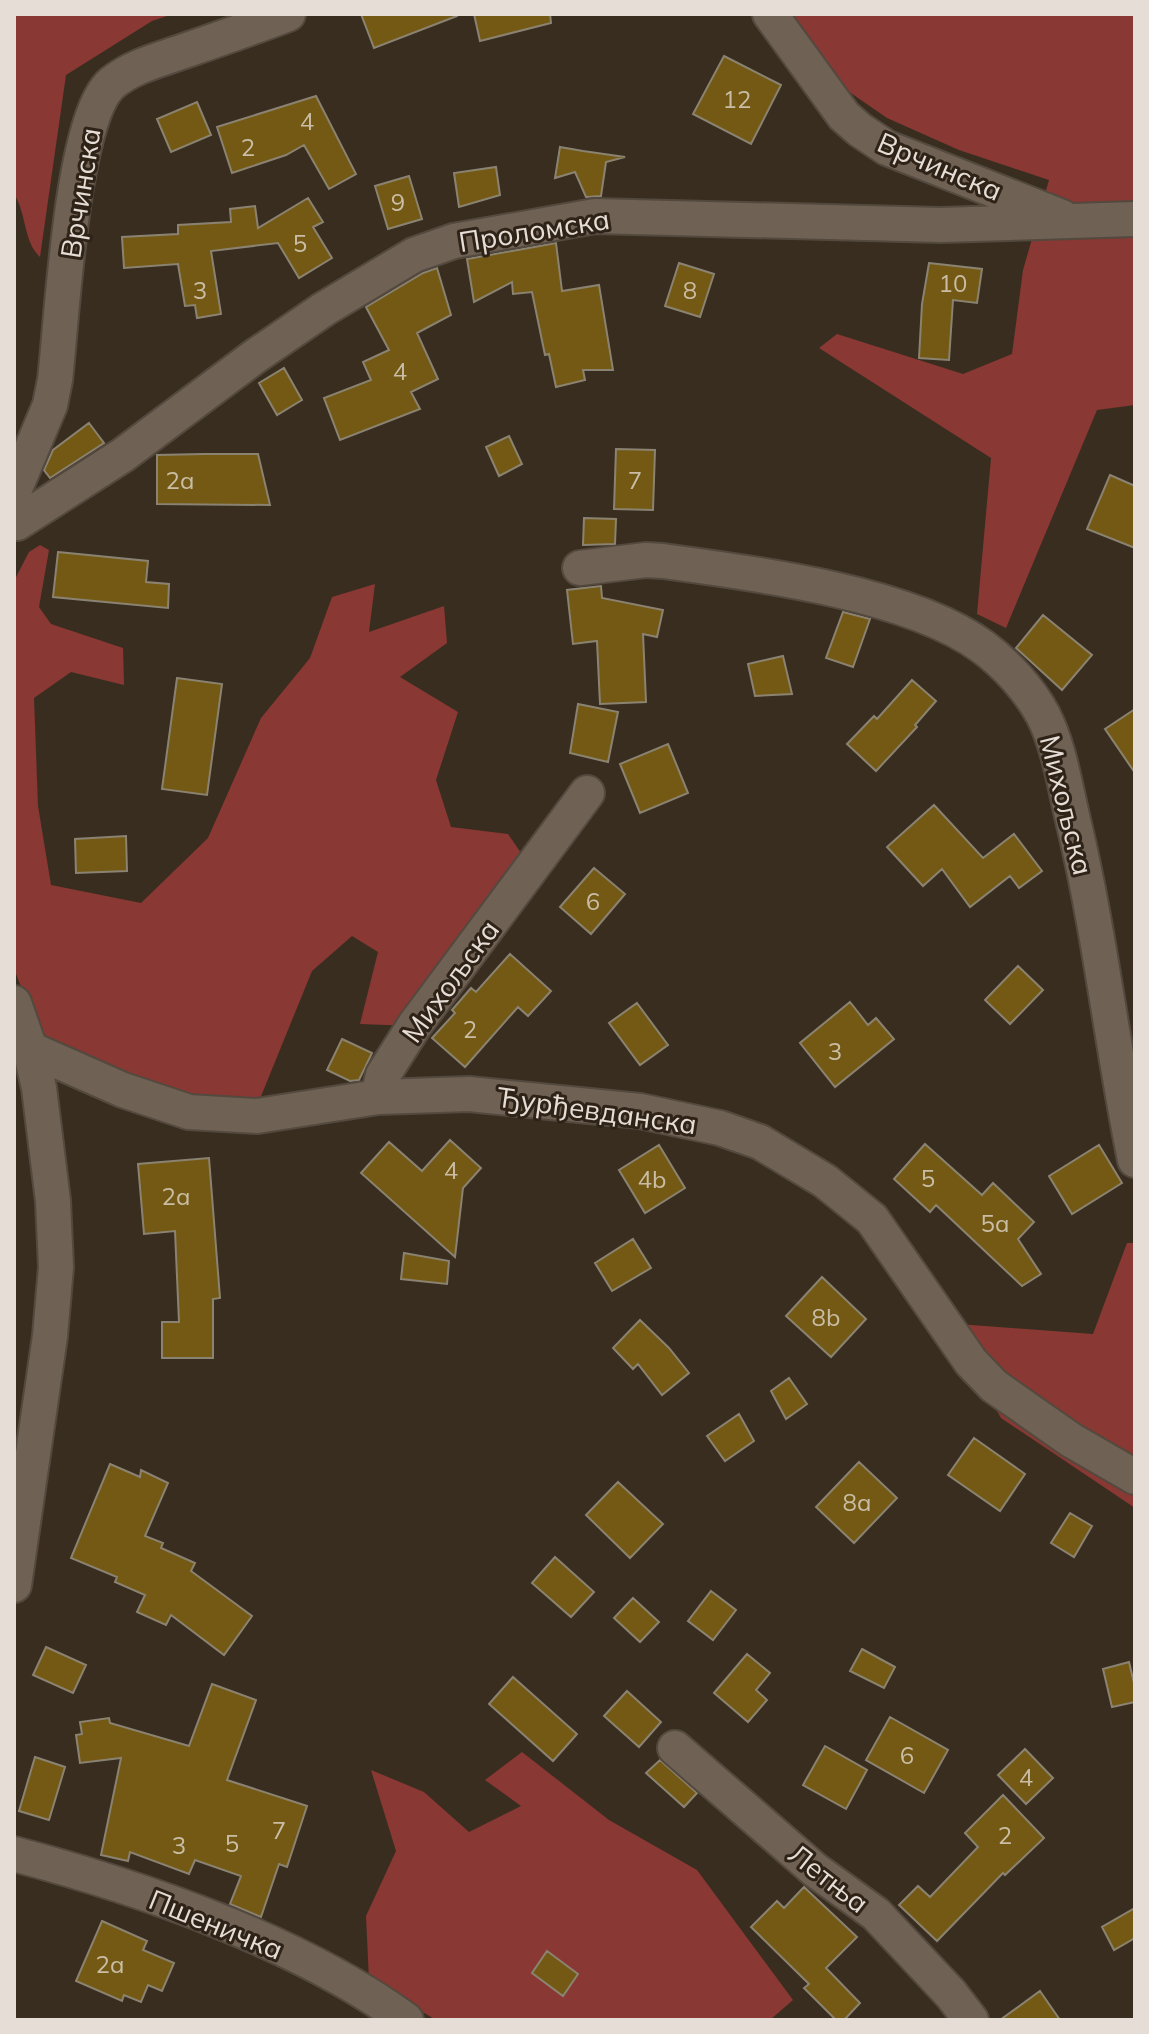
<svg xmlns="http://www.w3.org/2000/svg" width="1149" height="2034" font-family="Mulish,sans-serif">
<rect width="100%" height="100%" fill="#392d20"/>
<path fill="#893833" d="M14,14H173L152,21L66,75L40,257C23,241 27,214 14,194Z
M779,14H1135V405L1097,410L1006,628L977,614L991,458L819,348L837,334L963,374L1012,354L1023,270L1049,180L959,150L887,118L803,60Z
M40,545L49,550L39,607L51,624L123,648L124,685L71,672L34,698L38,806L51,885L141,903L208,838L261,718L310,658L332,597L375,584L369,632L444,606L447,643L400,677L458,712L436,780L451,827L508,834L532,869L414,1026L360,1024L378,952L352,936L312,971L253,1116L189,1112L45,1046L14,969V581L29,552Z
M1127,1243H1135V1508L1001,1418L945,1323L1093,1334Z
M522,1752L609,1820L697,1870L793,2000L770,2020H436L369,1980L366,1916L396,1851L371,1770L424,1792L469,1832L521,1806L485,1780Z"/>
<path fill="#735913" stroke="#8b8371" stroke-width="2" d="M361,14H457V16L374,48Z
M474,14H550L551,23L480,41Z
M724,56L781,85L751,144L693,114Z
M316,96L356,174L329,189L304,145L286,155L232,173L217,127Z
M197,102L211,135L171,152L157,119Z
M560,147L583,151L625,157L606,162L601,196L586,197L575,172L555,178Z
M496,167L500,195L459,207L454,173Z
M409,176L422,219L388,229L375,186Z
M308,198L323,222L313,227L332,258L299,278L278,243L211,251L221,314L197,318L195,305L185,306L178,264L124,268L122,237L178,234V225L231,222L230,209L255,206L258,228Z
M556,243L562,291L599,285L613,370H583L585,380L556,387L549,354L545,355L532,292L513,294L512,282L474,302L467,259Z
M679,263L714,274L700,317L665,306Z
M929,263L982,269L977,303L953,300L949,360L919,358L922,304Z
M437,268L451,315L417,333L438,379L411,392L420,409L340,440L324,398L371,380L363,362L389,350L366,307L423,273Z
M284,368L302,400L277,415L259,383Z
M89,423L104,443L50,478L44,470L53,450Z
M509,436L522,464L499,476L486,447Z
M616,449L655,450L653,510L614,509Z
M204,454H258L270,505L157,504V455Z
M1110,475L1135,486V548L1087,529Z
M584,518L616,519L615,544L583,545Z
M58,552L148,561L146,582L169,584L168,608L53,597Z
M601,586L602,598L663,610L657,637L643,634L646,702L600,704L597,641L573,644L567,590Z
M843,612L870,619L853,667L826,658Z
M1043,615L1092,655L1062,690L1016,648Z
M783,656L792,694L755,696L748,664Z
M177,678L222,684L207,795L162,789Z
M912,680L936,701L915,725L917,727L876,771L847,744L874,716L877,719Z
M578,704L618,712L608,762L570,753Z
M1135,709V773L1105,729Z
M668,744L688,793L640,813L620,764Z
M934,805L983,858L1014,834L1042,871L1019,888L1010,876L970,907L942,869L923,886L887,847Z
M126,836L127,871L76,873L75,839Z
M594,868L625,894L591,934L560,907Z
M510,954L551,991L528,1016L518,1007L465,1067L432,1038L455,1013L452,1010L471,988L476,992Z
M1018,966L1043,990L1010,1024L985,1000Z
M850,1002L868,1025L876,1018L894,1039L835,1087L800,1043Z
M637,1003L668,1045L640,1065L609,1023Z
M342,1039L372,1053L359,1080L350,1081L327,1070Z
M450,1140L481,1168L463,1188L455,1257L361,1173L389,1142L422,1171Z
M925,1144L982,1195L993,1183L1034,1222L1018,1239L1041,1274L1022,1286L936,1205L930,1212L894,1179Z
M659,1145L685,1188L645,1213L619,1170Z
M1099,1145L1122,1183L1072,1214L1049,1176Z
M209,1158L220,1298L213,1299V1358H162V1322H179L175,1231L144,1234L138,1164Z
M633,1239L651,1268L612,1291L595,1263Z
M404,1253L449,1261L447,1284L401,1279Z
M822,1277L866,1319L831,1357L786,1316Z
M640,1320L669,1348L689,1373L662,1395L638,1364L633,1369L613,1348Z
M789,1378L807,1404L786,1419L771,1391Z
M739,1414L754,1441L725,1461L707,1436Z
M974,1438L1025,1474L1000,1511L948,1475Z
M859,1462L897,1498L854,1543L816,1507Z
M110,1464L140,1477L141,1470L168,1483L145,1536L163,1543L161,1548L195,1563L191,1571L252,1616L224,1655L171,1615L166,1625L137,1612L145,1595L115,1582L117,1577L71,1558Z
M618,1482L663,1524L630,1558L586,1515Z
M1070,1513L1092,1526L1074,1557L1051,1543Z
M555,1557L594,1592L571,1617L532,1583Z
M711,1591L736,1610L713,1640L688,1621Z
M633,1598L659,1622L640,1642L614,1618Z
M46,1647L86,1665L73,1693L33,1675Z
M862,1649L895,1667L884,1688L850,1671Z
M747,1654L770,1673L756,1690L767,1700L748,1722L714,1693Z
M1129,1662L1135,1687V1702L1112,1707L1103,1669Z
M513,1677L577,1734L553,1761L489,1704Z
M212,1684L256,1700L227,1780L307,1806L287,1867L279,1864L261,1917L230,1904L241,1876L195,1860L189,1874L130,1852L128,1861L101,1855L121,1758L80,1763L76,1735L82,1734L80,1722L109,1718L110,1723L189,1746Z
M627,1691L661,1722L639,1747L604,1716Z
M890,1717L948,1750L924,1793L866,1760Z
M825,1746L867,1770L846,1809L803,1785Z
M1025,1749L1053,1778L1026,1804L998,1775Z
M35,1757L65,1767L49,1820L19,1811Z
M660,1760L697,1793L684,1807L646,1773Z
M1003,1795L1044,1838L1005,1875L1003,1873L937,1941L899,1905L918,1886L930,1897L978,1847L965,1833Z
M804,1887L857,1937L826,1968L860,2003L844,2020H836L804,1988L809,1984L751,1927L777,1901L784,1908Z
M1135,1908V1938L1114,1950L1102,1927Z
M102,1921L147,1941L143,1950L174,1963L162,1991L148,1985L141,2002L124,1995L122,2001L76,1981Z
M547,1951L578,1974L563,1996L532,1973Z
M1040,1991L1060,2020H1000Z"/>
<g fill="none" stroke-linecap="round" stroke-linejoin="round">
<g stroke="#53493e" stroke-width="38">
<path id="minor" d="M770,14L844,116L860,130L887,148L1062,217
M14,491L50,405L55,380C62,321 71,118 112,83C133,66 159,60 184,51C219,39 254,27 288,14
M17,523L123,455L254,357L324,309L414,255L454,241L595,216L941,225L1135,219
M580,568L646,560L663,561C753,573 910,593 983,647C1006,664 1029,689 1043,715C1059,746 1065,786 1073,820C1100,932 1112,1047 1135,1160
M14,1003L30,1049L39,1088L53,1201L56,1267L50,1336L14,1585
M30,1049L123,1090L189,1112L257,1116L378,1097L469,1094L640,1111L720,1128L760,1142L825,1181L872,1219L971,1362L994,1386L1071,1440L1135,1477
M378,1097L383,1075L414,1026L587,793
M675,1748L815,1870L876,1914L951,1994L971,2020
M14,1854C142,1888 299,1942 406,2020"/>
</g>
<use href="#minor" stroke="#6f6154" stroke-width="34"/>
</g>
<g text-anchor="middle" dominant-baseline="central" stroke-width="6" stroke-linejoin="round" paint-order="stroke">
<g font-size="24" fill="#c9bda5">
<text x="737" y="99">12</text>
<text x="307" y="121">4</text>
<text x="248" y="147">2</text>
<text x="398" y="202">9</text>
<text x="300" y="243">5</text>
<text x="953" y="283">10</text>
<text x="200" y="290">3</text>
<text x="690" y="290">8</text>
<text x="400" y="371">4</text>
<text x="180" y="480">2a</text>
<text x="635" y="480">7</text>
<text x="593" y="901">6</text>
<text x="470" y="1029">2</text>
<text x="835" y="1051">3</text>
<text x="451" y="1170">4</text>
<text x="928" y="1178">5</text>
<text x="652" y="1179">4b</text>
<text x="176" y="1196">2a</text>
<text x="995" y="1223">5a</text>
<text x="826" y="1317">8b</text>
<text x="857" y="1502">8a</text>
<text x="907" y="1755">6</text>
<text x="1026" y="1777">4</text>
<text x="279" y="1830">7</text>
<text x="1005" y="1835">2</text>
<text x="232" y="1843">5</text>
<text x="179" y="1845">3</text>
<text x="110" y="1964">2a</text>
</g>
<g font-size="28" fill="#e6ded6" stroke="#2f2317">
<text transform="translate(940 166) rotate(23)">Врчинска</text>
<text transform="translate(80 193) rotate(-81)">Врчинска</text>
<text transform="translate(534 230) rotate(-9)">Проломска</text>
<text transform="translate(1067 805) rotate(76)">Михољска</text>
<text transform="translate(450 981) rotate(-54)">Михољска</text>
<text transform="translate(597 1110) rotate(8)">Ђурђевданска</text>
<text transform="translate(829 1878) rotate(38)">Летња</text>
<text transform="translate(216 1924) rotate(22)">Пшеничка</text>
</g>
</g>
<rect width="1149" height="2034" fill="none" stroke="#e6ded6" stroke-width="32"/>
</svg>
